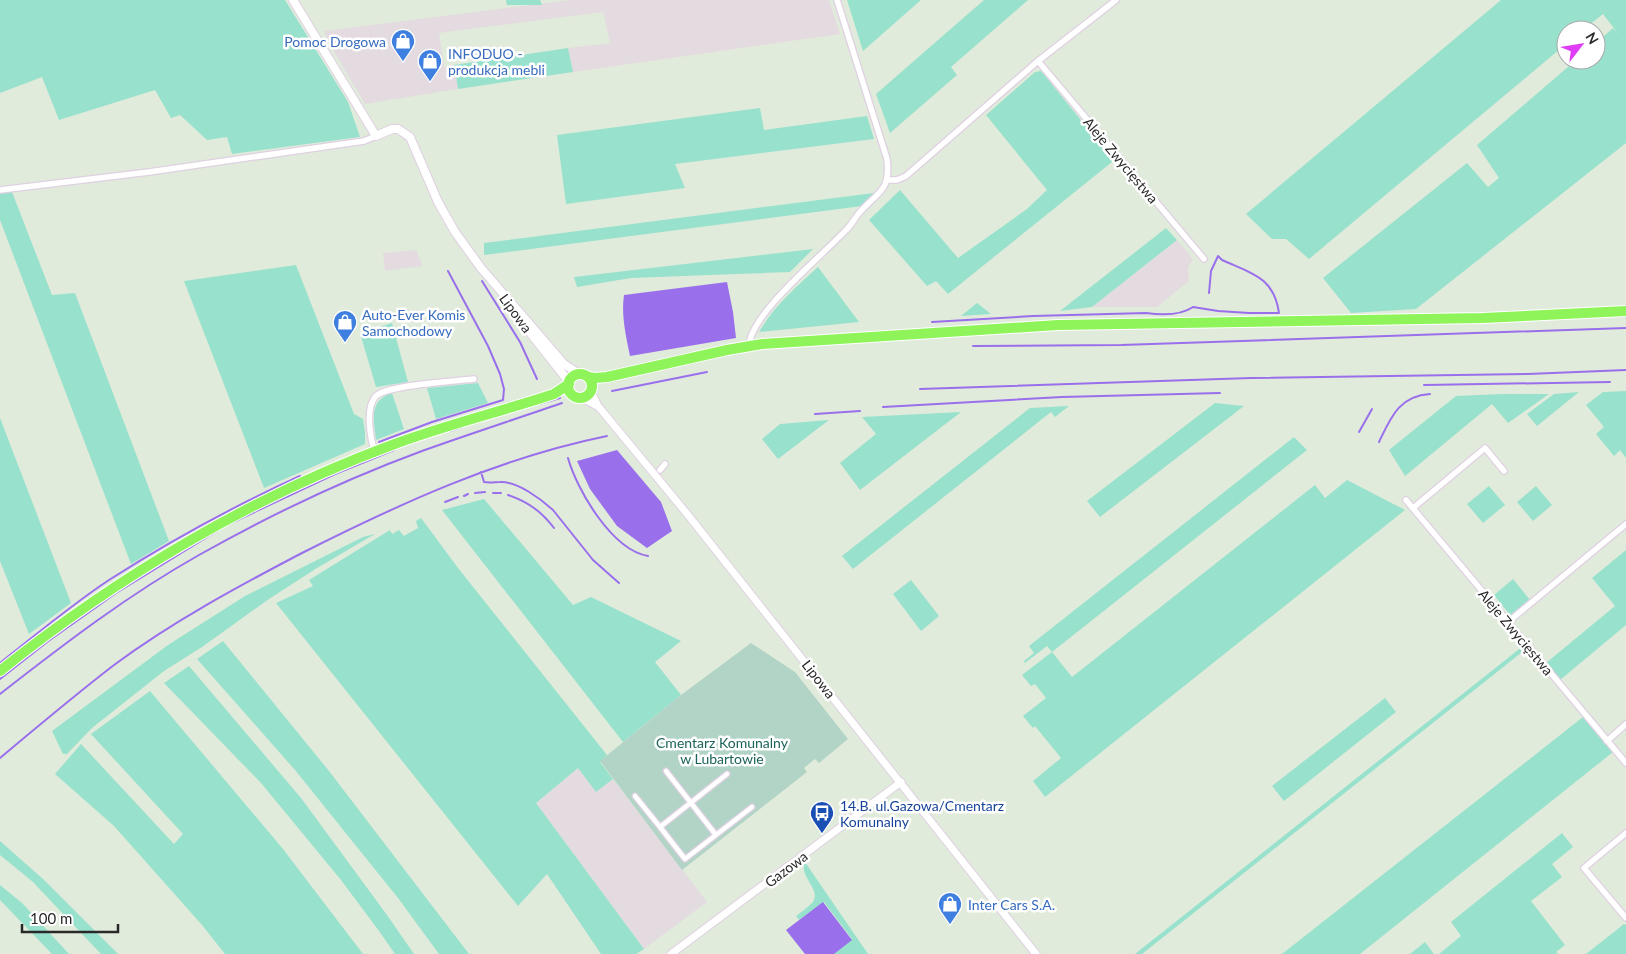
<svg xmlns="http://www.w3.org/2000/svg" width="1626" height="954" font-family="Lato,sans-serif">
<rect width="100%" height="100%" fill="#e1ebdb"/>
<path fill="#e3dbe0" d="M570,0H829L840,34L573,72L568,48L610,43L603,12L439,33L444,67L454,65L458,89L365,104L333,50L324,31Z
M1177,240L1193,259L1188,268L1189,281L1157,307H1092Z
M416,250L423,266L385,271L383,253Z
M578,768L596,791L613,779L707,902L644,949L536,803Z"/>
<path fill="#98e1cd" d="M0,0H285L348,102L360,137L232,154L227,137L207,140L180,115L171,118L155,90L59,120L42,77L0,93Z
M506,0H540L542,5H507Z
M847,0H921L863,51Z
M984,0H1028L951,67L957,75L890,133L876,94Z
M1501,0H1626V143L1416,309L1351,313L1323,278L1467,163L1488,187L1499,178L1477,145L1576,60H1596V43L1613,28L1620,36L1603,14L1583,30H1566V44L1309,259L1286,239H1272L1246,214Z
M568,48L573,72L458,89L454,65Z
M1041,71L1103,147L1112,162L948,294L936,281L927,286L869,220L900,190L958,258L1027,209L1047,190L986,115L1035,72Z
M760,108L764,130L867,116L874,139L675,164L685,188L566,204L557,135Z
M0,192H12L52,295L75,293L169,541L131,564L0,220Z
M874,193L862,206L484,255V243Z
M1166,228L1177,240L1092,307L1060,311Z
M813,249L790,272L631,278L577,287L574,277Z
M296,265L354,414L363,419L365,432V444L264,488L184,281Z
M818,267L859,322L759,332C774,306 796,287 818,267Z
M977,303L991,314L961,316Z
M392,323L408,382L376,387L360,333Z
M478,383L488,403L436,419L427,388Z
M1626,391V458L1620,450L1614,456L1596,434L1604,427L1586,405L1603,392Z
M1579,392L1537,426L1527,414L1554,394Z
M392,393L404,429L376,440C374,420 368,401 392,393Z
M1503,394H1549L1508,423L1492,404L1405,476L1389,450L1456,396Z
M1215,403L1244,406L1100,517L1087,501Z
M1069,406L1055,417L1051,412L853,569L842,556L1030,408Z
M961,412L860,490L840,463L876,434L862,417Z
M0,418L71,603L29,634L0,561Z
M829,420L778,459L762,439L780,424Z
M1294,437L1307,450L1052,652L1072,677L1315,485L1325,498L1347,480L1405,510L1045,797L1033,781L1061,758L1035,726L1033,728L1023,716L1046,698L1035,684L1031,686L1022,675L1052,652L1047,646L1025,663L1024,661L1034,653L1029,646Z
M1489,486L1505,505L1483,523L1467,504Z
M1536,486L1552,505L1533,521L1517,502Z
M484,499L573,605L591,597L681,641L655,662L681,695L623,742L442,510Z
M421,518L458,568L607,755L600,762L613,779L596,792L578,768L536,803L644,949L636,954H601L547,874L518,906L276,603L313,586L309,580L390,530L392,534L399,530L404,536L418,528L416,521Z
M375,534L317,568L269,599L202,647L164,671L92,728L67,754H63L52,731L168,645L245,596L363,537Z
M1626,550V625L1560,680L1546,663L1615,606L1592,578Z
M1513,579L1530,600L1511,616L1494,595Z
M911,580L939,616L921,631L893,594Z
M223,641L329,771L469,954H439L398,898L295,770L197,659Z
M1523,646L1526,649L1142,954H1135Z
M189,666L301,798L387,915L414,954H395L379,931L341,880L261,783L164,683Z
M150,691L283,849L363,954H225L202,925L114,826L55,774L81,744L174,844L183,834L91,734Z
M1385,698L1396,712L1284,801L1272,786Z
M1583,717L1613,752L1360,954H1282Z
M1562,833L1573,847L1552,864L1562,877L1531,901L1565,945L1556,952L1558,954H1439L1461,936L1451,922Z
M0,841L43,879L118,954H101L33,882L0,855Z
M805,862L868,954H834L852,939L824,902L799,920L796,916C801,912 807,908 812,903C823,890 798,877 805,862Z
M0,885L22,903L69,954H52L0,900Z
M1624,924L1626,925V954H1586Z
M1425,942L1434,954H1410Z"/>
<path fill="#b2d4c6" d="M751,643L795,672L848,739L819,763L815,759L804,768L807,772L682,870L600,761L681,695Z"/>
<path fill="#996fec" d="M727,282L733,312L736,338L630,356C626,336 621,316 624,295Z
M617,450L661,502L672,531L647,548L617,526L590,489L577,461Z
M823,902L852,940L834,954H805L786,930Z"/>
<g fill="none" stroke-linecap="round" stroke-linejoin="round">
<path stroke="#996fec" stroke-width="2" d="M482,281L520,342L537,379
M932,322L1033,316L1146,313C1161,315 1180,316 1193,307L1218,311L1249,313H1279C1274,277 1251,273 1222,260L1218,256L1211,271L1209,293
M973,346L1121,345L1626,328
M1424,385L1610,382
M920,389L1251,378L1528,374L1626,370
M612,391L707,372
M539,404L560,398
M883,407L1062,397L1220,393
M815,414L860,411
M450,431L462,427
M1359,432L1372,409
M379,442L432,422L503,400L504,389L500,374L488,346L448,271
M1379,442C1391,417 1399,396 1430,394
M568,458C577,490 612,550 648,556
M481,472L484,482C490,483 495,482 500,482C517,481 541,499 553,510L593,560L619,583
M475,493L485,492
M493,493H501
M508,495C528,502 541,511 554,528
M464,496L468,494
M445,502L458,497
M227,525L335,474L394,450
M0,663C36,635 71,605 109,580C170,541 234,506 300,476
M0,679L47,642L116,593L217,531
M0,694C64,644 128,595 199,555C270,515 346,479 422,451C469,434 516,419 562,403
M0,758C37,727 75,695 114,665C172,622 237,587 302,553C399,504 499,458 607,436"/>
<g stroke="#dfd0e2" stroke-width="7">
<path id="pedestrian" d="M666,771L716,835
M727,774L660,827L685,859L752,807
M635,796L660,827"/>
</g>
<g stroke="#dfd0e2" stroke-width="8">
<path id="minor" d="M1038,61L1204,259
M887,180H897L906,176L1038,61L1116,0
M0,190L149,172L364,141L376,136
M749,346C750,314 822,256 845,231C851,226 854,219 859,213C877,192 891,192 887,159L837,0
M375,452C370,438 365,407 376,396C387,385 456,381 474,379
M660,470L665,464
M1406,500L1626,763
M1413,508L1485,448L1504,471
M1508,622L1626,524
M1607,741L1626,724
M1626,833L1584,868L1626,918"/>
</g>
<g stroke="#dfd0e2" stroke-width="9">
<path id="tertiary" d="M591,392L598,406L688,515L1036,954
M580,397L597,406
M671,954L901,782"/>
</g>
<g stroke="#dfd0e2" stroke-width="10">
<path id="secondary" d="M293,0L376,136L392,129H398L410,137L438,202L455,232L481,268L564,364L579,374
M521,321L569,382"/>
</g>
<g stroke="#fff" stroke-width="12">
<path id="trunk" d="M568 386a12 12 0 1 1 24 0a12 12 0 1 1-24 0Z
M588,377L595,378L607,377L727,350L762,344L1058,325L1483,318L1626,311
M0,671C117,577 251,497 392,445C445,425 500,412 554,394L569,384"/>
</g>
<use href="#pedestrian" stroke="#fff" stroke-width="4.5"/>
<use href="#minor" stroke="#fff" stroke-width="5.5"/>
<use href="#tertiary" stroke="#fff" stroke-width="7"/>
<use href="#secondary" stroke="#fff" stroke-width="8"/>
<use href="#trunk" stroke="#8ef45a" stroke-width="10"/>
</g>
<defs>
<g id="shop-pin" transform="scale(1.25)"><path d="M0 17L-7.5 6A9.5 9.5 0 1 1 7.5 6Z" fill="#3f7fe0" stroke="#fff"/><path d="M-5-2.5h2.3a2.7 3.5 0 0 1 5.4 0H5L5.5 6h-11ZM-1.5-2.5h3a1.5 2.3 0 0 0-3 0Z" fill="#fff"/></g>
<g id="bus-pin" transform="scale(1.25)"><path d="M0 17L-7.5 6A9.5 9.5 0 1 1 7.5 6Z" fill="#1a4fb4" stroke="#fff"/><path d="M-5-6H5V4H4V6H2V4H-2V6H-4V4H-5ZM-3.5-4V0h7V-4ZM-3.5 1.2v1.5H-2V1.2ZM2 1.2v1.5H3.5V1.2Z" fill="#fff"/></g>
</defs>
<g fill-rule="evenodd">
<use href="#shop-pin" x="403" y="41"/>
<use href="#shop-pin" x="430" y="61"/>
<use href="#shop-pin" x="345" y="322"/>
<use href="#bus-pin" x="822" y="813"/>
<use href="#shop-pin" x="950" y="904"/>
</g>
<g text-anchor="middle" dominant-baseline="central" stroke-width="5" stroke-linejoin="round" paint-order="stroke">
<g font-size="14" fill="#366cbe" stroke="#fff" text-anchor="start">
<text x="386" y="41" text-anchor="end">Pomoc Drogowa</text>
<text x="448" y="53">INFODUO -<tspan x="448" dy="16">produkcja mebli</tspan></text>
<text x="362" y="314">Auto-Ever Komis<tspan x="362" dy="16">Samochodowy</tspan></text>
<text x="968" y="904">Inter Cars S.A.</text>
</g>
<g font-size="14" fill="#292929" stroke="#fff">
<text transform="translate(1121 160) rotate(50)">Aleje Zwycięstwa</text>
<text transform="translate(516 313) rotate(54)">Lipowa</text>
<text transform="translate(1516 632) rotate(50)">Aleje Zwycięstwa</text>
<text transform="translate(819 679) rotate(52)">Lipowa</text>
<text transform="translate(786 869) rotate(-37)">Gazowa</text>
</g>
<g font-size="14" fill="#1b645a" stroke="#fff">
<text x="722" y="742">Cmentarz Komunalny<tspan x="722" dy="16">w Lubartowie</tspan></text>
</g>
<g font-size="14" fill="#164399" stroke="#fff" text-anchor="start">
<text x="840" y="805">14.B. ul.Gazowa/Cmentarz<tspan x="840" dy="16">Komunalny</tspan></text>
</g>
</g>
<g transform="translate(1581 45) rotate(59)"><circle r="24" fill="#ffffff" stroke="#a9a9a9"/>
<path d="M0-4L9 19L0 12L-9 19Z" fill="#e03df6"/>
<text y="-8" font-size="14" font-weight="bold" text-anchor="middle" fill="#292929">N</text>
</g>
<path d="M22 924v8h96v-8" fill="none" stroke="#292929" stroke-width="2.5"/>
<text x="30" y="924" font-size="15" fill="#292929" stroke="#ffffff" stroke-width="4" paint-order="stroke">100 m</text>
</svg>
